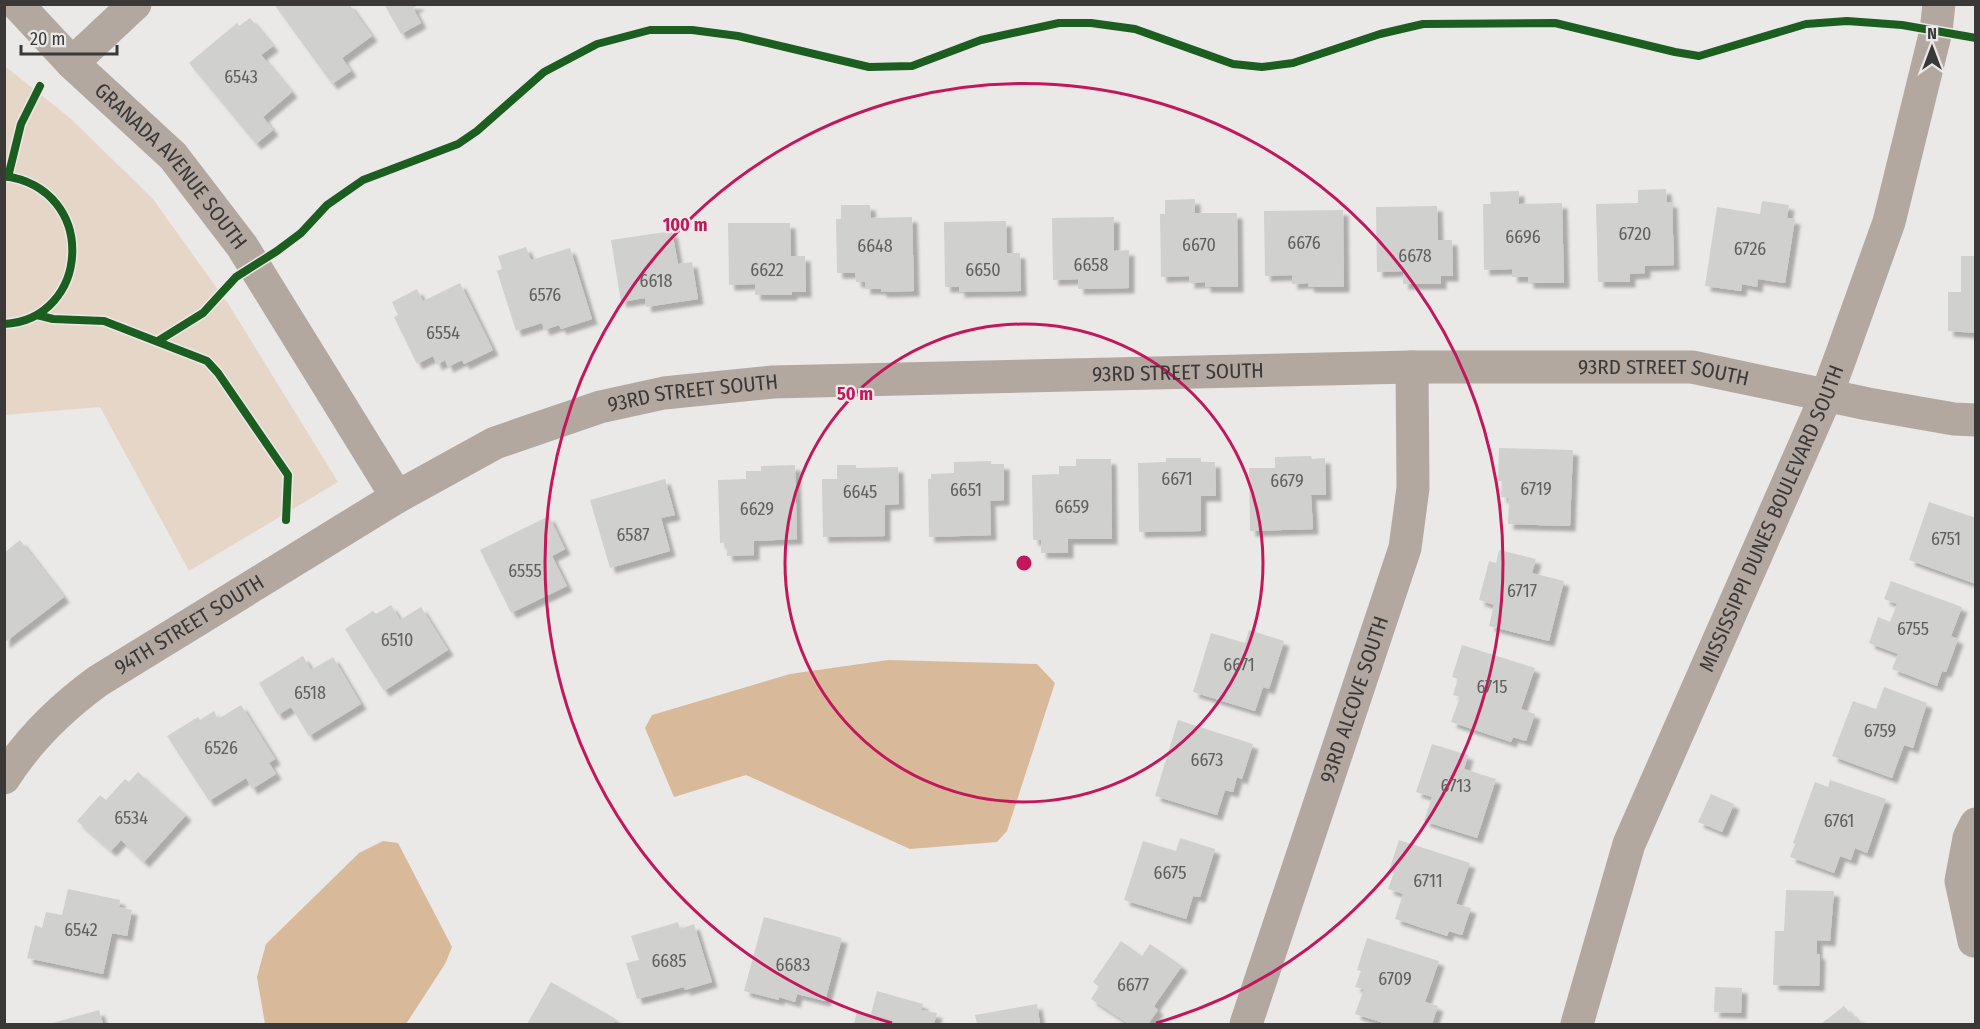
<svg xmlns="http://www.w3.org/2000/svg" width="1980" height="1029" font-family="'Fira Sans Condensed',sans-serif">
<defs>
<filter id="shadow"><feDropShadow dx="5.5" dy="5.5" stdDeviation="1.5" flood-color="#0004"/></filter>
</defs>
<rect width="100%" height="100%" fill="#eae9e8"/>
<path fill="#e6d6c7" d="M6,67L70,118L153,199L229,305L338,482L189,571L100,407L5,415L4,68Z"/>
<path fill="#d8ba9a" d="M888,660L1037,664L1055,683L1007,831L997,842L910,849L746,775L674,797L645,728L652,715L790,674Z
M383,841L398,843L452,947L445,964L406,1024H265L257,977L266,944L359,853Z"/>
<path fill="#d0d0cf" filter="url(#shadow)" d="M274,4H349L372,36L342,58L351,71L332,84Z
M384,4H420L413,8L421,23L401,34Z
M250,18L273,46L261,55L292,92L263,117L273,130L256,144L189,63L237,23L239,26Z
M1666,189L1667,202H1672L1674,265L1645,266V273L1630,274V282H1598L1596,204L1638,203V190Z
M1519,191V204L1562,203L1564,283H1528V277H1512V269L1484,270L1483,204H1491L1490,192Z
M1195,199V213H1237L1238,287H1205V282L1189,283V276L1161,277L1160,214H1165V200Z
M1762,201L1789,205L1787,218L1795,219L1785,283L1758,279L1757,287L1742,284L1741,291L1705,286L1717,207L1760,214Z
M841,205H870L871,218L912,217L914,291L881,292V289H865V282H856L855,273H837L836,219H841Z
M1437,206L1438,240H1452L1453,276H1441V284H1403V271L1377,272L1376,207Z
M1343,210L1344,287H1309L1308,283L1292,284V275L1265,276L1264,211Z
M1114,217V251L1129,250V288L1078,289V279L1053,280L1052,218Z
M1006,221L1007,253H1020L1021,291L959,292V287H945L944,222Z
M728,223H790L791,256H805L806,292H792V295H755V284L729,285Z
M672,231L678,264L692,262L698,299L646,307L645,298L621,302L611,240Z
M526,247L531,260L570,248L592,319L561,329L559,325L544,330L542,323L516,331L497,271L502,269L498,256Z
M1961,256H1976V333L1948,331V292H1961Z
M460,283L493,350L464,364L462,360L448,367L445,360L437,365L433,356L417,364L394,317L398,315L392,302L417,289L423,301Z
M1499,448L1573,450L1570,526L1508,524L1509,498L1501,497L1502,481H1498Z
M1311,456L1312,459L1325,458L1326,495H1311L1313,529L1250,531L1249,468H1275V457Z
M1166,458H1201V462H1215L1216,496H1201V531L1139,532L1138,463L1166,462Z
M1076,459H1111L1112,539H1068V553H1041V540H1033L1032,475L1059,474V466H1076Z
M991,461V464H1004V500L990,501L991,535L929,537L928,479H931V474L954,473V462Z
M795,465L797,539L754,541V555L727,556L726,542L720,543L718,480L746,479V471H761V466Z
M837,465H856V468L898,467L899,504L885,505V536L823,537L822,479H837Z
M665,479L675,515L661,518L670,551L610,568L590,500Z
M1929,502L1976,518V584L1909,560Z
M549,516L565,549L552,556L567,586L511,613L480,550Z
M20,540L64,597L4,643V553Z
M1499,550L1536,559L1532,573L1564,581L1549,641L1489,626L1494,605L1479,600L1489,561L1496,563Z
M1891,581L1962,607L1951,636L1958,639L1946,672L1942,671L1937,686L1892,669L1898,654L1869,643L1878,617L1890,622L1897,604L1884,599Z
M391,605L400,620L421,607L448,650L384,691L345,629L373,611L376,614Z
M1249,630L1284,641L1269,689L1263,687L1255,711L1193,692L1211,633L1245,643Z
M1462,645L1535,668L1521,709L1535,714L1526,741L1513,737L1511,742L1451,722L1460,697L1453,695L1458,679L1452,677Z
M303,656L311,670L333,657L361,704L309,736L291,707L278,715L259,683Z
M1884,687L1927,703L1913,748L1904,745L1892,778L1832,756L1853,701L1876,709Z
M241,705L275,759L269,763L276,774L252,789L246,778L209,801L167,736L198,717L200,720L214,711L218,719Z
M1178,720L1253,744L1242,779L1237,777L1233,792L1225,790L1217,815L1155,796Z
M1432,744L1468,755L1464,769L1496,779L1477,838L1424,821L1432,797L1416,792Z
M138,772L186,815L144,862L121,840L111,851L77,821L100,795L106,800L125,779L129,782Z
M1830,780L1886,799L1867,853L1855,848L1851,860L1840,856L1834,873L1790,857L1795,844L1793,843L1815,782L1828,787Z
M1711,794L1734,804L1722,832L1698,822Z
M1180,838L1215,849L1200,897L1193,896L1186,919L1124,900L1143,841L1176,851Z
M1399,840L1470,863L1456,904L1471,908L1462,935L1449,931L1447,936L1395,919L1403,894L1388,889L1394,873L1389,871Z
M68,889L120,900L119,907L132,910L127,936L112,933L103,974L27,958L35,925L42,928L46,912L62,915Z
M1786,890L1834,891L1830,941L1817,940V954H1820L1819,986L1773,985L1775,931H1784Z
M764,917L842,938L825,1001L797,994L795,1002L779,997V1000L744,991Z
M678,922L680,929L694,924L712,982L685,990L684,987L637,999L626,963L639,960L631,936Z
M1367,938L1439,961L1425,1002L1438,1006L1432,1024H1387L1355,1014L1364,989L1355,987L1361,971L1357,970Z
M1121,941L1142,956L1150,944L1182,966L1154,1006L1158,1010L1148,1024H1129L1091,999L1099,987L1093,982Z
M551,982L616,1019L613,1024H527Z
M1715,987L1742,988L1741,1013L1714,1012Z
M877,991L923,1004L921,1010L937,1013L934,1024H854L857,1011L871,1014Z
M1037,1004L1040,1024H977L975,1015Z
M1844,1006L1854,1018L1856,1016L1863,1024H1821Z
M99,1010L103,1024H49Z"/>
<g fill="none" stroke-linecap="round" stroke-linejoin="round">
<g stroke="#b2a8a0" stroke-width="33">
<path id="s1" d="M17,4L72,63L173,156L242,246L397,497"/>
<path d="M72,63L135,4"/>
<path id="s2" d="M4,778C29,739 61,708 98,681L397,497L495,443L600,407L664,393L773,382L1412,367H1692L1868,404L1954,419L1976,420"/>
<path d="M1974,941L1961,881L1969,838L1976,824"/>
<path id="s3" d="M1246,1024L1405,548L1413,488L1412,367"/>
<path id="s4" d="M1577,1024L1629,844L1827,394L1841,356L1889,222L1936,31L1939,4"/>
</g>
<g stroke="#ebe9e7" stroke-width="11">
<path id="cycleway" d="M4,176C100,189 90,320 4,324
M8,177L21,124L40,86
M37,315L53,319L104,321L207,361L218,373L288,475L286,520
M158,341L203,313L236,277L277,251L301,233L327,205L363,180L458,144L477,131L544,72L597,44L650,30H692L738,36L869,67L912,66L981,40L1059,23H1091L1135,29L1233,64L1262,67L1293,63L1380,34L1423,24L1555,23L1675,52L1699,56L1806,24L1847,21L1902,25L1976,38"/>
</g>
<use href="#cycleway" stroke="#1b5e20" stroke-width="8"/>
</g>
<g fill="none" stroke="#c2185b" stroke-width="3">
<circle cx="1024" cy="563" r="239"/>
<path d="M892 1023A479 479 0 1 1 1156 1023"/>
</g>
<g text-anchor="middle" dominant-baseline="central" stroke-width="4.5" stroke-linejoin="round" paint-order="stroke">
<g font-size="18" fill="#61605f">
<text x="241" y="77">6543</text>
<text x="1635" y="234">6720</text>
<text x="1523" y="237">6696</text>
<text x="1304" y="243">6676</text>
<text x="1199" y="245">6670</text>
<text x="875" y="246">6648</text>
<text x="1750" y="249">6726</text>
<text x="1415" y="256">6678</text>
<text x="1091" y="265">6658</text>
<text x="767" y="270">6622</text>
<text x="983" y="270">6650</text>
<text x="656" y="281">6618</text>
<text x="545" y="295">6576</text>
<text x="443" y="333">6554</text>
<text x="1177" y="479">6671</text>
<text x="1287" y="481">6679</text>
<text x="1536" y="489">6719</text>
<text x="966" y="490">6651</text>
<text x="860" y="492">6645</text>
<text x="1072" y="507">6659</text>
<text x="757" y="509">6629</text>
<text x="633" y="535">6587</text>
<text x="1946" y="539">6751</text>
<text x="525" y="571">6555</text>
<text x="1522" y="591">6717</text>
<text x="1913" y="629">6755</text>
<text x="397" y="640">6510</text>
<text x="1239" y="665">6671</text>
<text x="1492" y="687">6715</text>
<text x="310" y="693">6518</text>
<text x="1880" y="731">6759</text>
<text x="221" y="748">6526</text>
<text x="1207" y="760">6673</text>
<text x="1456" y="786">6713</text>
<text x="131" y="818">6534</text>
<text x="1839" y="821">6761</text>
<text x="1170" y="873">6675</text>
<text x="1428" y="881">6711</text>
<text x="81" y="930">6542</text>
<text x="669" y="961">6685</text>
<text x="793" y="965">6683</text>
<text x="1395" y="979">6709</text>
<text x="1133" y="985">6677</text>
</g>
<g font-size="21" fill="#3a3938" stroke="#ebe9e7">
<text stroke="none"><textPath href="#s1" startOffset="224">GRANADA AVENUE SOUTH</textPath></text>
<text stroke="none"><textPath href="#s2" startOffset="1290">93RD STREET SOUTH</textPath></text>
<text stroke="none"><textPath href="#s2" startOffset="1776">93RD STREET SOUTH</textPath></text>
<text stroke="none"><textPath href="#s2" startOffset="804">93RD STREET SOUTH</textPath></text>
<text stroke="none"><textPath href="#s4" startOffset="543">MISSISSIPPI DUNES BOULEVARD SOUTH</textPath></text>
<text stroke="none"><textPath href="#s2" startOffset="243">94TH STREET SOUTH</textPath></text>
<text stroke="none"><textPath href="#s3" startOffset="342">93RD ALCOVE SOUTH</textPath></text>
</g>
</g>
<circle cx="1024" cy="563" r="9" fill="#c2185b" stroke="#ebe9e7" stroke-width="3"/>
<g font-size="18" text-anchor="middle" font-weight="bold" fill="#c2185b" stroke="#ebe9e7" stroke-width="4.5" stroke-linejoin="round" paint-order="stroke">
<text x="685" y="231">100 m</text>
<text x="855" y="400">50 m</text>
</g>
<rect width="1980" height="1029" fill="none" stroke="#3a3938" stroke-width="12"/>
<g transform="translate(1932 48)" stroke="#ebe9e7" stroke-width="4.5" paint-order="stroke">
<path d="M0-4.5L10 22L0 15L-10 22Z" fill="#3a3938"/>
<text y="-9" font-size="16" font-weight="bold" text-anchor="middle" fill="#3a3938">N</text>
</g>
<path d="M21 45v9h96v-9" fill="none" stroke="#3a3938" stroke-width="3"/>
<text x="30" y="45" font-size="18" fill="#3a3938" stroke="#ebe9e7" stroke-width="4.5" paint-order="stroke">20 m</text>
</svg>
